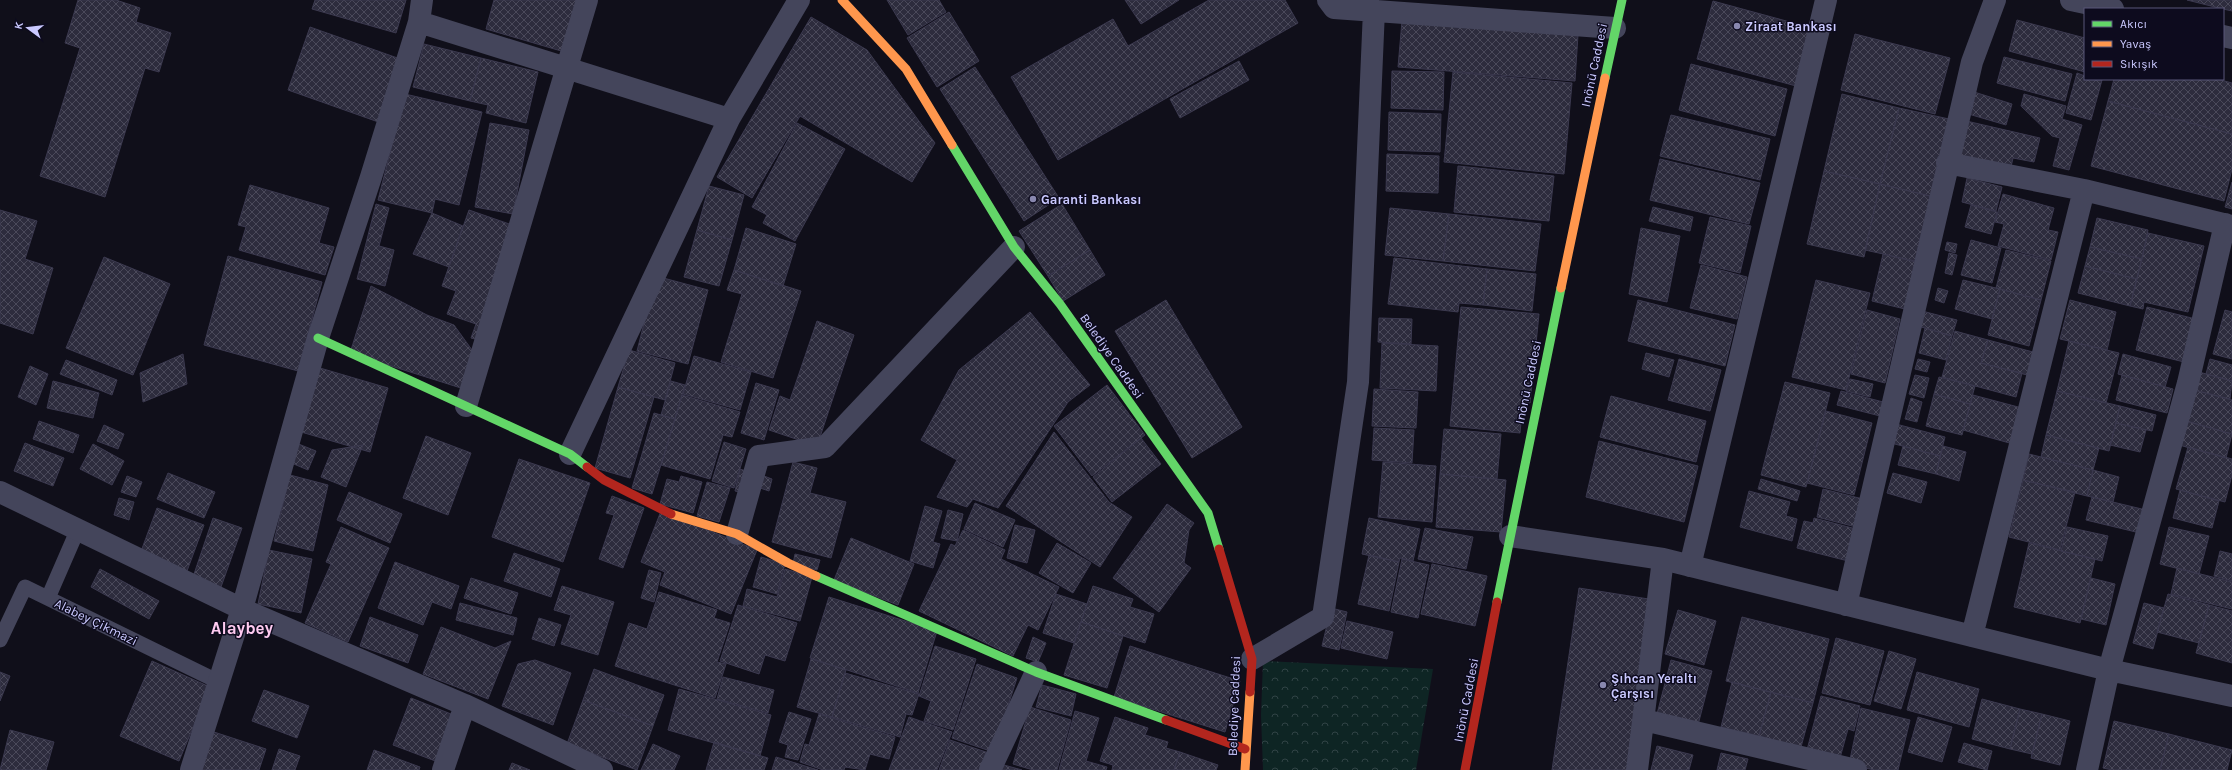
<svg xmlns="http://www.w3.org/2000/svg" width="2232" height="770" font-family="Karla,sans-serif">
<defs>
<pattern id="forest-crowns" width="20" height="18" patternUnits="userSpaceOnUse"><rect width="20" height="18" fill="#0e2524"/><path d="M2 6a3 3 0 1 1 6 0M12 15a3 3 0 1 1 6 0" fill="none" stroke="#304345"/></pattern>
<pattern id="building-cross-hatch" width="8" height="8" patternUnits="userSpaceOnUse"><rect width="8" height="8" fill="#2d2c3d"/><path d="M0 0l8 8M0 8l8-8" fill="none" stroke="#4a495a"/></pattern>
</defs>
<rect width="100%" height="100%" fill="#100f1a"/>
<path fill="url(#forest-crowns)" d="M1263,661L1433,669L1416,770H1263L1261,715Z"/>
<path fill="url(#building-cross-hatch)" stroke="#3b394f" d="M78,0H116L140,8L136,22L171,33L159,72L145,68L105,197L40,176L80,48L65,43Z
M315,0H406L396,33L312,9Z
M494,0H584L568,53L486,29Z
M887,0H939L946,12L908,35Z
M1125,0H1179L1141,24Z
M1209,0H1285L1298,23L1058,160L1011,77L1113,19L1128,46Z
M2187,0H2232V11L2223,9Z
M1713,1L1812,28L1796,86L1697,59Z
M949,12L979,61L937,87L907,38Z
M811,17L867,50L935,143L912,182L800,116L752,198L717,177Z
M2017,20L2085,38V72L2009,51Z
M1402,21L1578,35L1575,81L1398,67Z
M310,27L406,61L384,124L288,90Z
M1855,34L1950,58L1935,114L1841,90Z
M424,44L481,58L470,101L413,87Z
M2004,57L2072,74L2065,101L1997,83Z
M481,58L538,72L526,123L486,113L488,105L470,101Z
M1239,61L1249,80L1180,118L1170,99Z
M1691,64L1787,89L1775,136L1679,110Z
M975,67L1059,198L1024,221L940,89Z
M1392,71L1444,72L1443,110L1391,108Z
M1453,72L1572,83L1564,174L1444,162Z
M2077,73L2085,76V79L2102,80L2091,120L2066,113Z
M2114,79H2217L2232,83V134L2108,101Z
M1971,91L2012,104L2006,125L1965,113Z
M405,94L482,112L459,205L435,199L432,213L378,200Z
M1842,94L1899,108L1880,184L1824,171Z
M2024,94L2066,106L2062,119L2082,125L2069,170L2053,166L2060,138L2052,136L2021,106Z
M2108,101L2232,134V169L2224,201L2091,166Z
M1899,108L1949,119L1930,196L1880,184Z
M1389,112L1441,114L1440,152L1388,150Z
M1671,115L1770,139L1760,180L1660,156Z
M1962,120L2040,138L2034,162L2013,158L2011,167L1955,154Z
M490,123L529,130L513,214L475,207Z
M797,123L845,149L795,241L763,223L767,215L752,207Z
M1387,154L1439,156L1438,193L1386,191Z
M1660,159L1760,183L1749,224L1650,200Z
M1458,166L1554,176L1549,221L1454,212Z
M1824,171L1880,184L1864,257L1807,244Z
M1967,178L2002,187L1996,211L1962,202Z
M2232,182V209L2225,207Z
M1880,184L1930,196L1915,261L1865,250Z
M250,185L329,208L319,243L334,247L325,275L239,250L246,227L238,225Z
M709,186L744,195L732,240L697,230Z
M2003,194L2054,208L2048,230L2058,232L2051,260L1998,246L2004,224L1995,222Z
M376,204L389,208L379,246L394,250L385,286L357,279Z
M1062,204L1090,250L1048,276L1019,231Z
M1971,205L1997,212L1991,234L1965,227Z
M1653,207L1693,217L1690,231L1649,221Z
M1390,208L1449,214L1443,261L1385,255Z
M0,210L37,221L25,259L53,268L33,334L0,323Z
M469,210L518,227L479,340L471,338L476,324L447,314L456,291L442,286Z
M432,213L463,226L449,267L413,254Z
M1449,214L1541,224L1535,271L1443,261Z
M1710,217L1751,226L1740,273L1699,263Z
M2097,218L2148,230L2142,259L2090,247Z
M746,228L796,244L783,286L734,270Z
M1641,228L1680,236L1667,302L1629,294Z
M697,230L732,240L719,286L684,277Z
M2148,233L2204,246L2188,312L2144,302L2143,309L2130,306Z
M1971,240L2001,248L1992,283L1961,275Z
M1947,242L1957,244L1955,253L1945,250Z
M2090,247L2142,259L2137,279L2085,266Z
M1090,250L1105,275L1063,301L1048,276Z
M2006,250L2051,261L2041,300L1996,288Z
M1949,253L1957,255L1952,275L1945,273Z
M1883,254L1924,264L1913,311L1872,301Z
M228,256L322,282L298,371L204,345Z
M104,257L170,284L133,375L66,348Z
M1394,258L1487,269L1483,305L1459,303L1458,312L1388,304Z
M1701,265L1747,277L1737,319L1690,308Z
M2085,266L2137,279L2130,306L2078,293Z
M1487,269L1536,274L1532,311L1483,305Z
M734,270L801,291L773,378L721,362L742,294L727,290Z
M656,276L708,290L688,364L637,351Z
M1816,280L1870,293L1846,390L1792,377Z
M1963,280L2000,289L1992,319L1955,309Z
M371,286L427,315L454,325L472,350L464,389L350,353Z
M1938,288L1948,291L1944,303L1935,300Z
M2000,289L2041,300L2029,346L1988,335Z
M1166,300L1242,427L1192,458L1115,331Z
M1638,300L1735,325L1725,366L1628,341Z
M2070,300L2116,312L2107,350L2060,339Z
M1461,307L1539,314L1530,403L1523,402L1520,433L1450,426Z
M2147,307L2200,320L2188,363L2136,350Z
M1867,310L1900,319L1885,383L1851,374Z
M2225,310L2232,312V359L2213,354Z
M1922,311L1957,320L1952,336L1918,326Z
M1030,312L1090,385L1068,402L998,508L973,499L967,507L937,497L957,460L921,440L959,370Z
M1379,318L1412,319L1411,344L1378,342Z
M817,321L854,335L817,446L769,430L780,396L790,400Z
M1925,328L1952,336L1946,360L1919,353Z
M1955,331L1988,340L1981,363L2022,373L2016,397L1942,377Z
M1988,340L2033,352L2027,375L1981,363Z
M2069,341L2119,353L2106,403L2057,391Z
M1382,343L1438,346L1436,391L1380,388Z
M629,350L675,363L665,400L618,387Z
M1646,353L1674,360L1669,377L1642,369Z
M183,354L187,384L143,402L140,373Z
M2123,354L2171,367L2165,387L2118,374Z
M694,356L751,372L740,410L683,394Z
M1679,359L1721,370L1710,411L1668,400Z
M1918,359L1930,362L1927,372L1915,369Z
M2210,359L2232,365V381L2206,374Z
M66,360L117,380L112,395L60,374Z
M30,366L48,374L36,405L18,397Z
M320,368L388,388L370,452L301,432Z
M2199,372L2232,381L2230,399L2194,390Z
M1915,375L1929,378L1924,398L1909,394Z
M2122,375L2173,389L2167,413L2116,400Z
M1939,377L1975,386L1970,404L1934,394Z
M1850,379L1873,384L1870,397L1846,391Z
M53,381L99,393L93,418L47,408Z
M671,381L685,385L675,419L661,415Z
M1785,382L1830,393L1806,487L1761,475Z
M756,383L779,390L764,440L741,433Z
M1107,385L1145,435L1092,476L1054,426Z
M618,387L654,397L630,478L595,468Z
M1374,389L1418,392L1416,428L1372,426Z
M2194,390L2232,400V434L2186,421Z
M1841,391L1887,403L1884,417L1837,405Z
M2057,391L2120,406L2109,451L2046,435Z
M1934,394L1970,404L1962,435L1926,426Z
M682,395L740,412L732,437L723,435L710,479L661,465Z
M1973,395L2022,408L2013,444L1963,430Z
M1611,396L1706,421L1696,462L1600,437Z
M1911,398L1922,402L1917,422L1905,419Z
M2120,406L2156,415L2152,431L2116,423Z
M1826,411L1872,423L1854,495L1807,483Z
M654,413L675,419L652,494L632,488Z
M39,421L79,435L73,453L33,439Z
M2186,421L2232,434L2226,458L2179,445Z
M2116,423L2146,430L2140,452L2110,445Z
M1896,424L1945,437L1940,456L1891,443Z
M104,425L124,434L118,449L97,441Z
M1374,428L1414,430L1412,463L1372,460Z
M1444,429L1501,434L1497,479L1440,474Z
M1054,432L1109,502L1132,517L1100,567L1006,506Z
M2046,435L2099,448L2093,470L2041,457Z
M426,436L471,453L448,515L403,498Z
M1141,438L1161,464L1112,502L1093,477Z
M1599,441L1698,466L1684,522L1586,497Z
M724,442L746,449L734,488L712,481Z
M25,443L64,458L53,486L14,471Z
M296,443L316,451L308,470L289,462Z
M93,444L124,461L112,485L80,469Z
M363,445L346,487L321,477L332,450Z
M1903,446L1940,456L1936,474L1898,465Z
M1943,446L1966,452L1959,481L1936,474Z
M2188,447L2232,459V475L2225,502L2176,489Z
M2029,454L2093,470L2087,496L2023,480Z
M519,459L590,483L563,562L492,537Z
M793,462L817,468L810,493L846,502L831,558L772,542Z
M1383,462L1436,466L1432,522L1378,517Z
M740,469L749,472L743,493L735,491Z
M2093,470L2119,477L2113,502L2087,496Z
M168,473L215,492L204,518L157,499Z
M1893,473L1927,482L1921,503L1887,493Z
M1440,474L1506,480L1501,532L1436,527Z
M290,475L328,485L313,551L274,541Z
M127,476L142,482L136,497L121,492Z
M681,476L702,482L693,513L660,504L667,479L679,482Z
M764,476L772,479L769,491L760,488Z
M1761,479L1800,491L1797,501L1758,489Z
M2023,480L2075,492L2060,550L2009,537Z
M707,482L730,488L719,522L697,516Z
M1823,489L1867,500L1860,528L1817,517Z
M2180,490L2219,501L2212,528L2173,518Z
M1749,491L1790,502L1786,516L1797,519L1792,541L1740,527Z
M349,492L402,514L390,543L337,520Z
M612,496L644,508L623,568L599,559L614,515L606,513Z
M2092,497L2146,510L2140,533L2086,520Z
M119,498L134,502L129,520L114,515Z
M975,503L1015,520L1003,547L964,529Z
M1167,504L1194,523L1189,530L1184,563L1191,568L1159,612L1113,578Z
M925,506L942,511L933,542L940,544L933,568L910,561Z
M157,508L204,525L187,571L140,554Z
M948,510L963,514L957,541L941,538Z
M661,511L757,550L731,614L660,585L665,572L641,562Z
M213,518L242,528L221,587L193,577Z
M1369,518L1420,529L1413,561L1400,558L1399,562L1362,554Z
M1814,518L1860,530L1852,562L1797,548L1804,521L1813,523Z
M1015,525L1035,530L1027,563L1007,558Z
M341,527L389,548L348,642L305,623L331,564L326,562Z
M2067,527L2108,536L2102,561L2061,551Z
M2169,527L2209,536L2199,574L2160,564Z
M1425,528L1473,537L1466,569L1418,559Z
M963,530L1005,550L1001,559L1059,587L1038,630L1028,625L1013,656L919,611L951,544L955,546Z
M851,538L914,564L898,605L834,580Z
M1057,543L1091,563L1073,593L1039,573Z
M2029,543L2095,559L2080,623L2014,607Z
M269,550L312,559L301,613L258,604Z
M2220,551L2232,554V581L2214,576Z
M514,553L560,569L551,597L504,581Z
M795,554L820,560L817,570L793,564Z
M1369,555L1399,562L1389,611L1358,604Z
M761,557L785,564L777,594L753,587Z
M1402,559L1429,565L1418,618L1391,612Z
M395,562L459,586L451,609L432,602L423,625L378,608Z
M1432,564L1487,576L1475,626L1421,614Z
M2177,568L2232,582V609L2171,594Z
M100,569L159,601L149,619L91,587Z
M785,569L812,577L800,621L743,606L747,589L777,597Z
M649,570L661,573L654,602L641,598Z
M471,578L518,593L511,614L464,598Z
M2091,578L2115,584L2106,625L2081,619Z
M562,586L614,602L598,655L561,644L571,615L554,610Z
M1093,586L1133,599L1130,607L1154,614L1145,643L1081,622Z
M1579,588L1655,600L1629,770H1552Z
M659,592L717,610L714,618L730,623L717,662L726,664L715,698L615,666L629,623L647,629Z
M1056,594L1087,604L1074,643L1043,633Z
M2168,594L2209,605L2199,643L2157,632Z
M829,597L937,631L918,693L810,658Z
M460,603L517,618L513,635L456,620Z
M2144,603L2164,608L2153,649L2133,643Z
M738,605L797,623L785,661L765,655L759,674L720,661Z
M2209,605L2232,611V663L2196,653Z
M1331,608L1347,612L1339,650L1322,646Z
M1678,610L1716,621L1704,665L1665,654Z
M370,617L418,635L408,663L360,646Z
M1742,617L1829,639L1813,703L1726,681Z
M539,618L561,625L554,646L532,639Z
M1347,621L1393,632L1387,659L1341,648Z
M1081,622L1123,636L1107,688L1064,675Z
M441,627L495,648L511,641L488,699L423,674Z
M1033,637L1046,643L1038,662L1026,658Z
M1836,638L1884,651L1870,705L1822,693Z
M935,646L976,659L953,730L924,721L931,701L919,696Z
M1130,646L1240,681L1225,732L1114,697Z
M1889,651L1916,659L1901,709L1874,701Z
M811,659L846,670L832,717L797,707Z
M535,660L571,673L553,725L502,706L518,664Z
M1671,660L1712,671L1698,725L1657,714Z
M152,661L210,687L179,761L120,736Z
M977,664L1017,678L993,752L952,738Z
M594,669L664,695L653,726L583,700Z
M0,672L10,676L0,701Z
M1917,672L1979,689L1969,727L1907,710Z
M845,673L919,694L912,715L906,714L900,737L832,717Z
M723,677L774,690L768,713L717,699Z
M1732,682L1771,692L1759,736L1721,727Z
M1042,685L1076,694L1071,716L1036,707Z
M679,689L771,715L760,756L668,730Z
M264,690L309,706L297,738L252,721Z
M1771,692L1813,703L1801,747L1759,736Z
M1821,696L1860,706L1854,731L1848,729L1840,758L1807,750Z
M411,698L456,716L438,762L393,745Z
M1982,699L2020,709L2010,749L1972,739Z
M583,700L653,726L637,770L567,744Z
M1030,707L1071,720L1057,770H1033L1013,764Z
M1861,708L1910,720L1898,770H1874L1849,764Z
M2020,709L2042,714L2032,754L2010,749Z
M1075,711L1099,718L1086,761L1107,767L1106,770H1059Z
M789,712L811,719L798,760L785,757L788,745L779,742Z
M819,714L895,737L889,759L870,754L865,770L845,767L844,770H823L800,762L805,744L809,745Z
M2042,714L2070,721L2060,765L2031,758Z
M909,717L952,732L937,770H889Z
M1115,717L1148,728L1145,735L1168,742L1166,748L1180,752L1174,770H1112L1113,765L1100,761Z
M1918,717L1952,727L1942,762L1908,752Z
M2114,721L2169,734L2160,770H2112L2103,768Z
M10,730L54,742L46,770H0Z
M214,732L266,749L259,770H202Z
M2169,734L2232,750L2227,770H2160Z
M950,740L986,752L980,770H939Z
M714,742L768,758L764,770H706Z
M1964,743L1992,751L1987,770L1958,762Z
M653,744L680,756L674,770H641Z
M1657,746L1693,755L1689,770H1651Z
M279,749L300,756L295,770H272Z
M374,750L420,767L419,770H367Z
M1180,752L1218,765L1216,770H1174Z
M1721,753L1748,759L1745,770H1717Z
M776,757L818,770H772Z
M512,763L530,770H509Z
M1004,765L1022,770H1002Z"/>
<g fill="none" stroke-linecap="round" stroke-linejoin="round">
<path stroke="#44455b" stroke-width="15" d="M48,598L78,529
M0,640L25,587L219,682"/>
<path stroke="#44455b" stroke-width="22" d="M1328,0L1334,8L1615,28
M2071,0L2113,9
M419,22L729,119
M2223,36L2232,38
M1947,163L2084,190L2232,226
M466,406L587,0
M570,454L729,119L799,0
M0,492L242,609L465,705L602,770
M737,534L759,456L825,447L1014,247
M1510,536L1663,559L2109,670L2232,696
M1690,566L1826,0
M1846,605L1972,62L1995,0
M1972,636L2084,190
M1252,659L1323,617L1358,382L1374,10
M1644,720L1856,770
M191,770L242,609L318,338L371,177L419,22L422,0
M443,770L465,705
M990,770L1036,672
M1637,770L1663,559
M2087,770L2109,670L2188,383L2225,224"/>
<path stroke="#63d668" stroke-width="9" d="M1605,78L1622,0
M952,145L1014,247L1060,304L1208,513L1219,549
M318,338L570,454L587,467
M816,576L1036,672L1166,720
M1497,602L1561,288"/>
<path stroke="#ff974d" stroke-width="9" d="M842,0L906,69L952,145
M1561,288L1605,78
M671,514L737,534L788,563L816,576
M1245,770L1250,692"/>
<path stroke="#b3261e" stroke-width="9" d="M587,467L604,480L671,514
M1219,549L1252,659L1250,692
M1166,720L1245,749
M1465,770L1497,602"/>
</g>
<g fill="#8988af" stroke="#0d0b1e" stroke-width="1.5">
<circle cx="1737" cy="26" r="4"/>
<circle cx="1033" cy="199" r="4"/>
<circle cx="1603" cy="685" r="4"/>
</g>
<g text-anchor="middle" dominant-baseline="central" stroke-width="3" stroke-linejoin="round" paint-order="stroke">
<g font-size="13" font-weight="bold" fill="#cac9ff" stroke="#0d0b1e" text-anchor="start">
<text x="1745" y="26">Ziraat Bankası</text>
<text x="1041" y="199">Garanti Bankası</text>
<text x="1611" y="678">Şıhcan Yeraltı<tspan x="1611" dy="15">Çarşısı</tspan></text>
</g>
<g font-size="13" fill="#cac9ff" stroke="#0d0b1e">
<text transform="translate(1594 65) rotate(-78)">Inönü Caddesi</text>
<text transform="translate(1112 356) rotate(55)">Belediye Caddesi</text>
<text transform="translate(1528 382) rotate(-78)">Inönü Caddesi</text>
<text transform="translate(96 622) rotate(26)">Alabey Çikmazi</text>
<text transform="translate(1466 700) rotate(-79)">Inönü Caddesi</text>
<text transform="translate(1234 706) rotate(-88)">Belediye Caddesi</text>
</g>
<g font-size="17" font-weight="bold" fill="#ffcbf1" stroke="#0d0b1e">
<text x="242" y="628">Alaybey</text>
</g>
</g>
<rect x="2084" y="8" width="140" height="72" fill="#0d0b1e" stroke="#595778"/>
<rect x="2092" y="21" width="20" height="6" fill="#63d668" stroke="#595778"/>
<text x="2120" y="28" font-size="12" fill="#cac9ff">Akıcı</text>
<rect x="2092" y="41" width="20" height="6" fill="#ff974d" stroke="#595778"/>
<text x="2120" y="48" font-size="12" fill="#cac9ff">Yavaş</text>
<rect x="2092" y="61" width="20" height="6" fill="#b3261e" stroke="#595778"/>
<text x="2120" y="68" font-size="12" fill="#cac9ff">Sıkışık</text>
<g transform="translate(28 28) rotate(285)" stroke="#0d0b1e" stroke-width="3" paint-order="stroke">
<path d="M0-3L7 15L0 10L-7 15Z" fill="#cac9ff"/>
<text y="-6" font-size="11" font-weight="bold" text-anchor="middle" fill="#cac9ff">K</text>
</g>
</svg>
